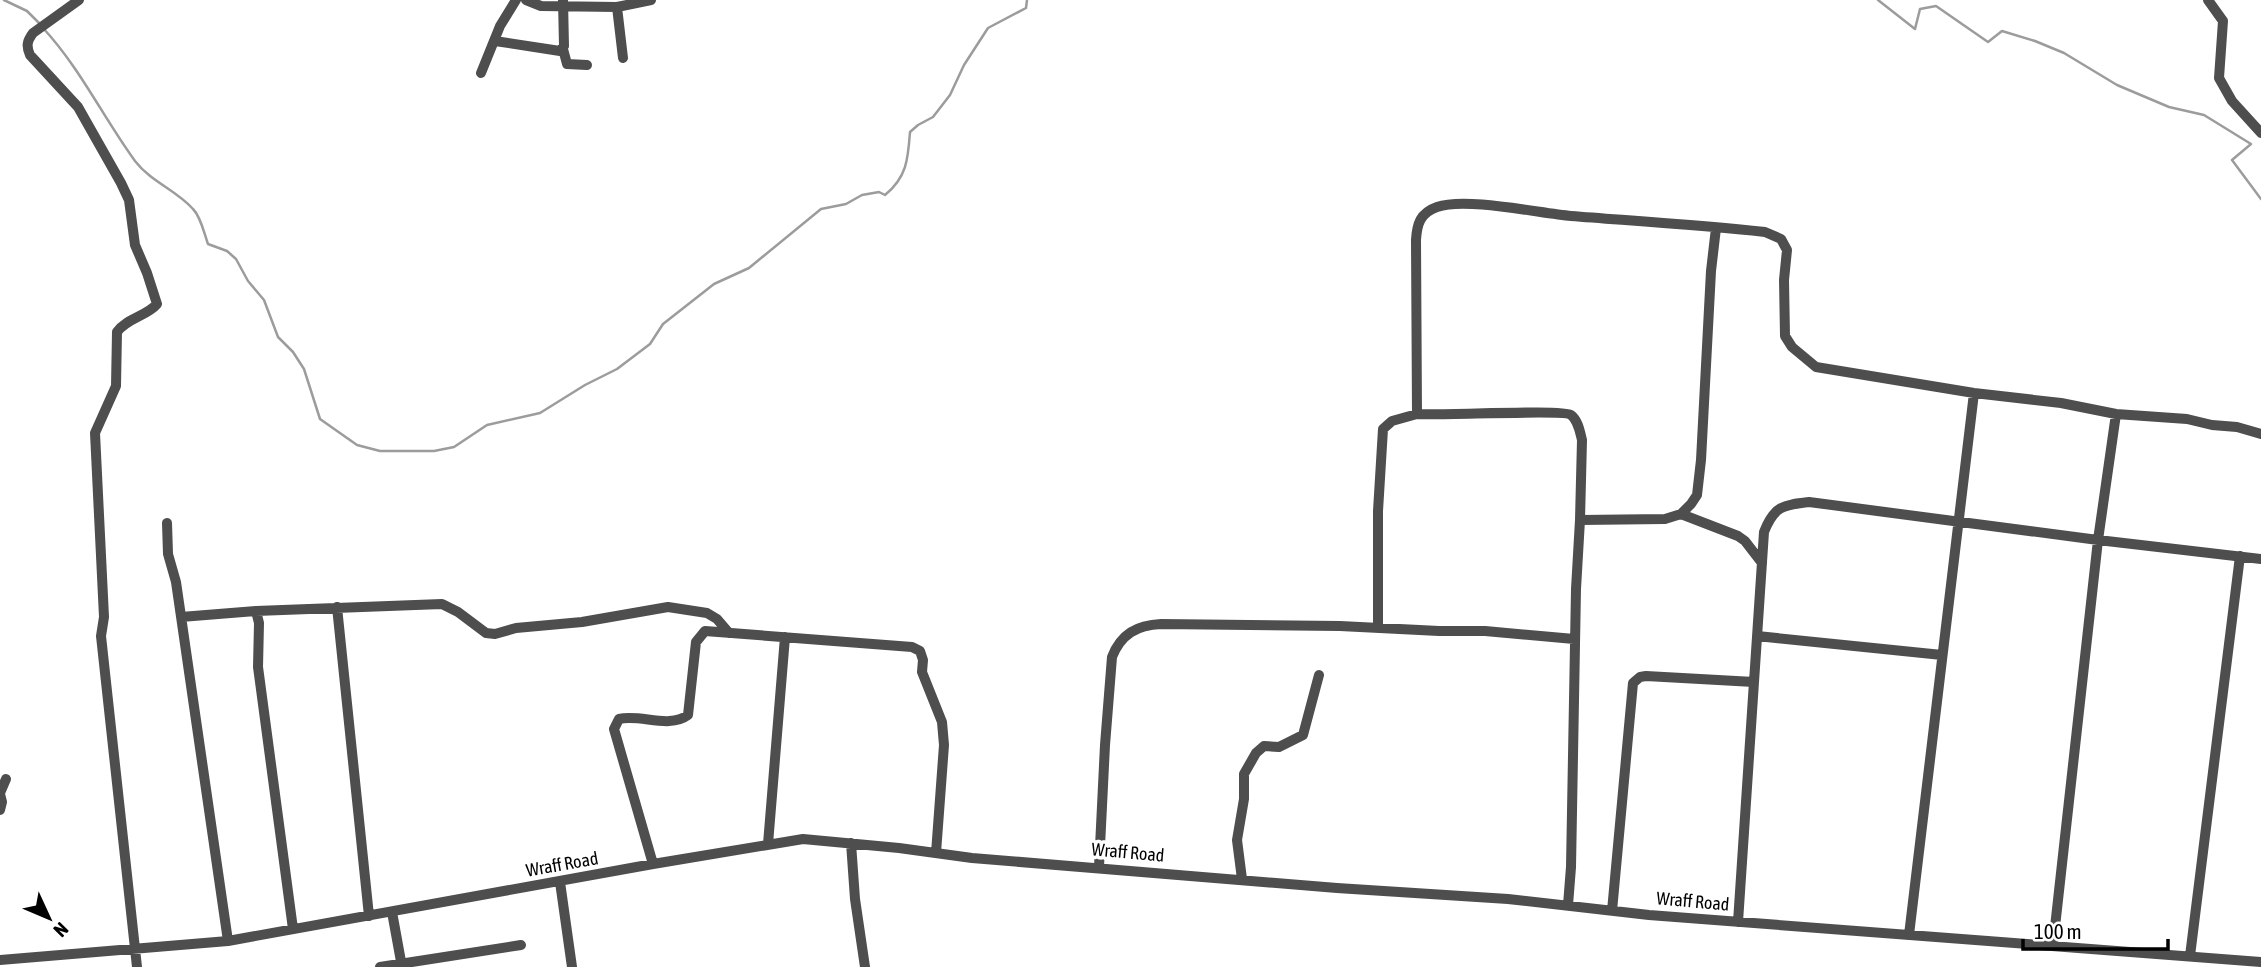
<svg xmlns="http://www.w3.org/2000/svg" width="2261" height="967" font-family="'Asap Condensed',sans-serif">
<rect width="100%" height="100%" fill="#fff"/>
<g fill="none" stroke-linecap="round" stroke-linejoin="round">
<path stroke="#9c9c9c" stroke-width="2.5" d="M4,0L27,11L39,23
M1878,0L1915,29L1920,9L1936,6L1988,42L2002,31L2035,41L2064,53L2117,85L2169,107L2204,115L2251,144L2232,160L2261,199
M43,28C80,68 103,117 135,161C151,182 176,190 193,209C201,217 204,233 208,244L227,251L236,259L248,281L264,300L278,337L293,352L304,369L320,419L357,445L380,451H434L454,447L487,425L540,413L585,385L617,369L650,344L663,324L714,284L749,268L821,209L846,204L862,195L879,192L885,195C907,177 908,159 910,132L918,125L933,117L950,95L964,65L988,28L1026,8L1027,0"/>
<path stroke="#4e4e4e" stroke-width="10" d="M79,0L33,33C27,41 26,46 30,55L78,107L121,183L129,200L135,245L147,273L157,304C147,316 127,318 117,332L116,386L95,433L104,617L101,636L137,967
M526,0L541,6L617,7L651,0
M2208,0L2223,21L2219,78L2232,101L2261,133
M617,7L623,58
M495,41L560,51L564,46L563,0
M563,49L567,64L587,65
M481,73L500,26L516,0
M1681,514L1738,536L1745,541L1762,563
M1580,520L1582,440C1580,432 1578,420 1571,415C1563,409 1439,416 1417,414L1416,240C1417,224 1420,213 1437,207C1466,197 1538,213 1571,216C1635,221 1700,225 1765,232L1781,239L1787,250L1784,280L1785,336L1792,347L1816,367L1974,393L2061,403L2116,414L2187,419L2212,425L2237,427L2261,434
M167,523L168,554L176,582L228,941
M337,607L369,916
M256,611L259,623L258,667L293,929
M181,617L256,611L442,604L458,612L486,633L495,634L516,628L582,622L668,607L707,613L717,619L729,633
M1378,627V511L1383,429L1392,421L1417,414
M1757,636L1942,655
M0,793L6,779
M0,794L2,802L0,810
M851,843L855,899L865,967
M768,844L785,637
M653,864L614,729L619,719C641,714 669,729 688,715L696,642L705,631L912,647L920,651L923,660L922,672L942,722L944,745L936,853
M1099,867L1105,745L1112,657C1121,634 1137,625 1161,624L1340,626L1439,631H1485L1574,639
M1242,879L1237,840L1244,799V774L1256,753L1264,746L1279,747L1303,735L1319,675
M560,882L572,967
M1568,905L1571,867L1576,589L1580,520L1665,519L1681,514L1691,504L1697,495L1701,460L1711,271L1716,228
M1612,911L1633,683L1640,677L1646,676L1754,682
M392,912L402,967
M1738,922L1764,532C1774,506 1783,505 1809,502L2098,540L2261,559
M1909,935L1974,393
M2053,945L2098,540L2116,414
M2190,956L2240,556
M0,960L228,941L653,864L803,839L899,848L972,858L1337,888L1508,899L1649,915L2261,962
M380,967L521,945"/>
</g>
<g text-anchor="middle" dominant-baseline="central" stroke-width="7" stroke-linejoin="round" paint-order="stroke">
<g font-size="18" fill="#000" stroke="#fff">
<text transform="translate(1128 852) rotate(5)">Wraff Road</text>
<text transform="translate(562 864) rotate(-10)">Wraff Road</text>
<text transform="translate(1693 901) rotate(5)">Wraff Road</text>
</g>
</g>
<g transform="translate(49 918) rotate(134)" stroke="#ffffff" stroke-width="5" paint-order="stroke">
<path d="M0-5L12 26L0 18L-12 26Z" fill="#000000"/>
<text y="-10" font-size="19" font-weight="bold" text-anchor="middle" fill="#000000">N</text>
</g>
<path d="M2023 939v10h145v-10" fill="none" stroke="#000000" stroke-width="3.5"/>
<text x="2034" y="939" font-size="21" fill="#000000" stroke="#ffffff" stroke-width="5" paint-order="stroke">100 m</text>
</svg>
